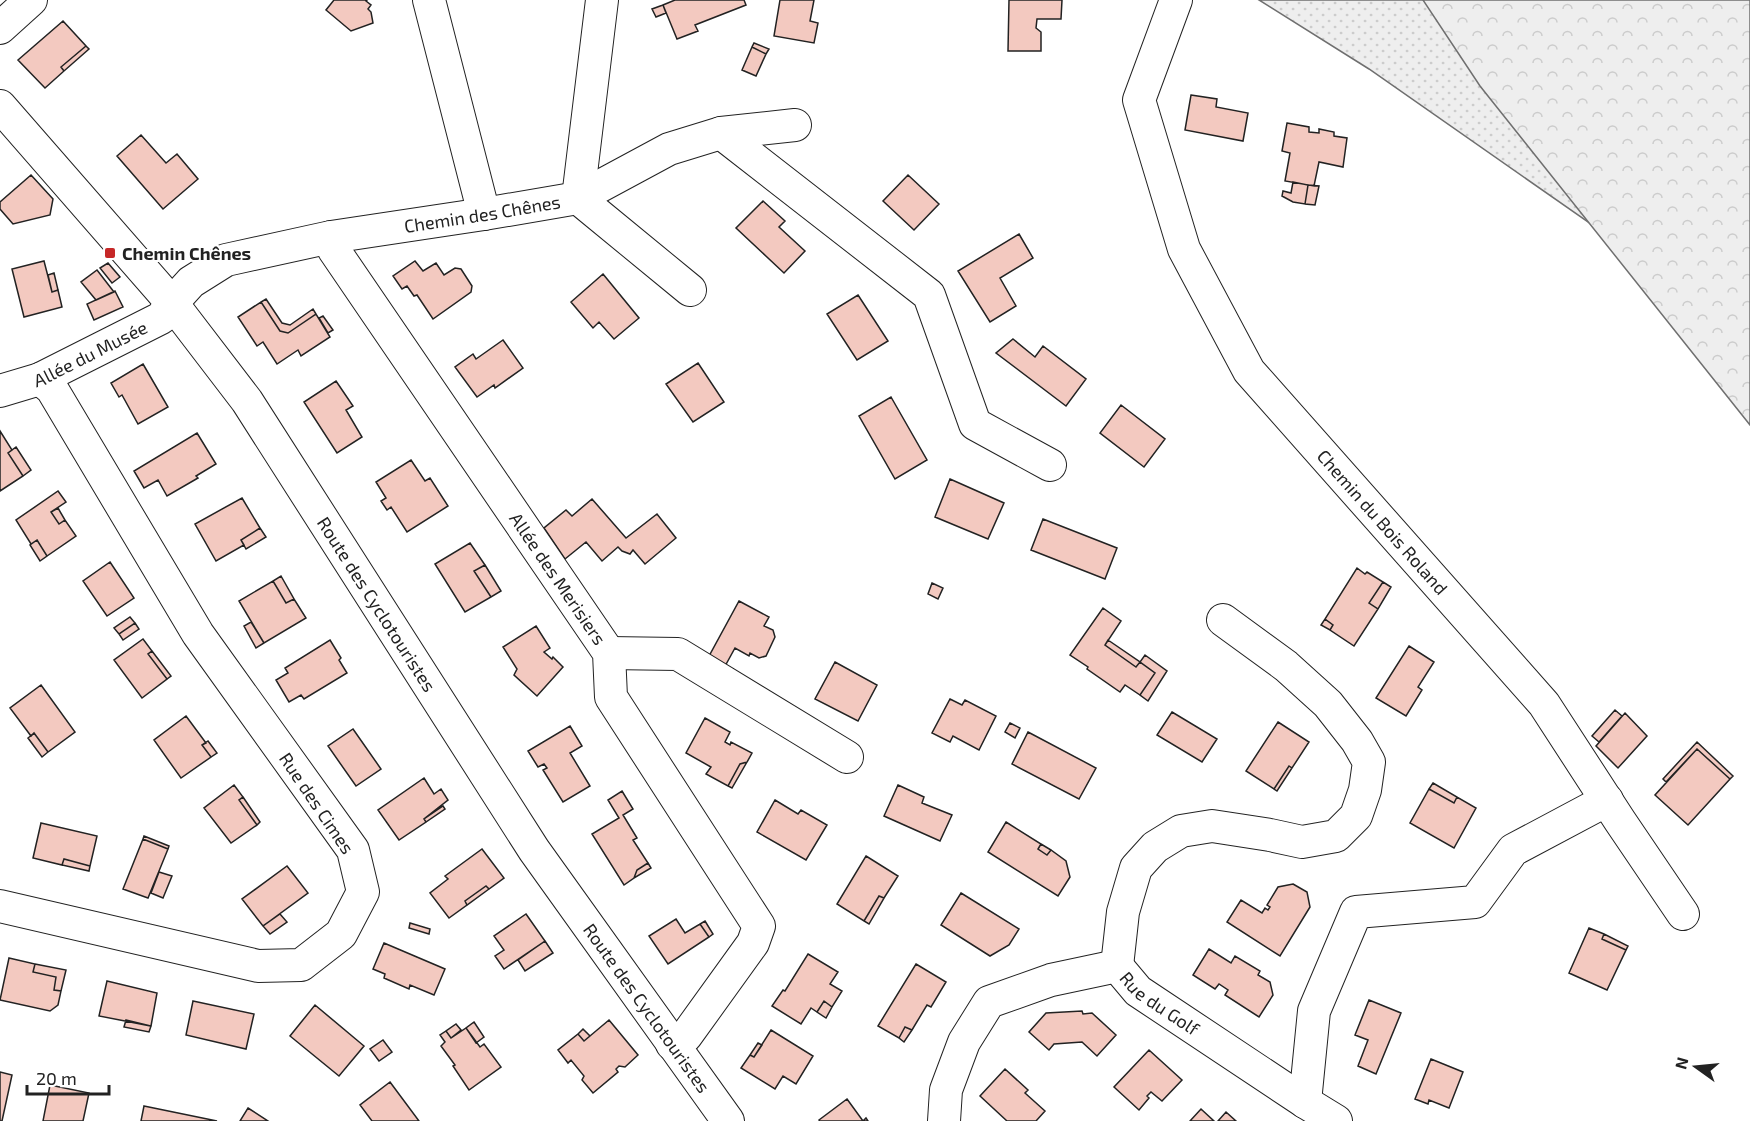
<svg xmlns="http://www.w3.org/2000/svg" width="1750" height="1121" font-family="'Exo 2',sans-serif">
<defs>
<pattern id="green-dots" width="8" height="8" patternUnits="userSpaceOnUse" patternTransform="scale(1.5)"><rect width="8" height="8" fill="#eee"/><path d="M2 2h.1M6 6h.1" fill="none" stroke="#ccc" stroke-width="1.8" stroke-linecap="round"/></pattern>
<pattern id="forest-crowns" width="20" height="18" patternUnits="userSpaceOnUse" patternTransform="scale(1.5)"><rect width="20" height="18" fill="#eee"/><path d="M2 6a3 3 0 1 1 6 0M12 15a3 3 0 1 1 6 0" fill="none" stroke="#ccc"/></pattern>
</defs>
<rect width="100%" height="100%" fill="#fff"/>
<path fill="url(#green-dots)" stroke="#6f6f6f" stroke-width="1.5" d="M1259,0H1750V335L1369,69Z"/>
<path fill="url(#forest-crowns)" stroke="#6f6f6f" stroke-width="1.5" d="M1423,0H1750V425L1480,86Z"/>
<path fill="#f3c9c0" stroke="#222" stroke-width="1.5" d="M334,0H367L366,1L371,5L368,9L371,12L373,23L351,31L326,10Z
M675,0H744L746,5L695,25L698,31L677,39L663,5Z
M780,0H814L810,21L818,23L814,43L774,36Z
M1009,0H1062L1061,19H1037L1036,28L1041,32V51H1008Z
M663,5L666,13L656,17L652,9Z
M63,21L86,46L61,67L64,71L45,88L18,60Z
M754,43L769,49L766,54L752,47Z
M86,46L89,49L64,71L61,67Z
M752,47L766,54L756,76L742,70Z
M1191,95L1217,99L1216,107L1248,113L1243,141L1185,130Z
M1287,123L1309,127V132L1319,133V129L1334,132V136L1347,138L1343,167L1319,162L1314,186L1285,181L1290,153L1282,151Z
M141,135L166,163L177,154L198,179L163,209L117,156Z
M31,175L53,199L50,215L13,224L0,209V202Z
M908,175L939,204L914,230L883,201Z
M1293,182L1308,185L1305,204L1293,202L1282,196L1283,191L1291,193Z
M1308,185L1319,186L1315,205L1305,204Z
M763,201L785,221L779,227L805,251L784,273L736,228Z
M1019,234L1033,258L1000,278L1016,306L990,322L958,271Z
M44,261L52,292L58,290L62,307L24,317L12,269Z
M415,261L423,271L436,263L444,275L455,268L461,269L472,286L471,292L433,319L417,295L414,296L407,286L402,289L393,276Z
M108,263L120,277L112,283L100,268Z
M97,270L114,292L96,300L81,282Z
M54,273L58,290L52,292L48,275Z
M603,274L639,318L614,339L599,322L593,328L571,302Z
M115,291L123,307L94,320L87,304Z
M858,295L888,341L857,360L827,314Z
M266,299L282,323L290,325L313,309L316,314L288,333L280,331L261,302Z
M261,302L280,331L288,333L316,314L330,337L301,356L298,350L277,364L263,342L257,346L238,317Z
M323,316L333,330L328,333L319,318Z
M1013,339L1035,357L1043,346L1086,379L1066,406L996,353Z
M503,340L523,368L495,388L494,385L477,397L455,367L473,354L476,359Z
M698,363L724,402L693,422L666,384Z
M143,364L168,407L138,424L122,395L119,397L111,383Z
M336,381L353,406L346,410L362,437L337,453L304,402Z
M891,397L927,460L895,479L859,416Z
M1121,405L1165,439L1144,467L1100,433Z
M0,431L12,450L8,453L23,476L0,491Z
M197,433L216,464L196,476L198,478L167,496L158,480L144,488L134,471Z
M16,447L31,470L23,476L8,453Z
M411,460L425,481L430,478L448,506L407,532L391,507L387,510L381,501L386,498L376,482Z
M950,479L1004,503L988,539L935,517Z
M58,491L66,502L51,512L59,524L65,520L76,536L47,556L37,540L31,544L16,520Z
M242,498L260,528L241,540L244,545L216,561L195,524Z
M592,499L626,538L657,514L676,538L645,564L633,550L630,554L622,551L618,547L602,561L586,542L565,559L544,528L566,510L572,516Z
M58,508L65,520L59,524L51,512Z
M1043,519L1117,548L1105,579L1031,550Z
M260,528L266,537L246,549L241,540Z
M37,540L47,556L40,561L30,545Z
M470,543L485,565L474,571L491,597L465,612L435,564Z
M110,562L134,598L107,616L83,581Z
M485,565L501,591L491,597L474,571Z
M1357,568L1365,574L1367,572L1383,582L1369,603L1378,609L1354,646L1330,630L1333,625L1325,619Z
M281,576L294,599L286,603L273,581Z
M273,581L286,603L294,599L306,618L264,643L239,601Z
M1383,582L1391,587L1378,609L1369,603Z
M932,583L943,588L938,599L928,594Z
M739,601L769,617L764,626L773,630L775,637L766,656L759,658L750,653L749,656L735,648L724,668L708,658Z
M1103,608L1121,621L1105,645L1136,667L1140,662L1155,673L1140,695L1125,685L1120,692L1087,669L1088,667L1070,655Z
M130,617L135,623L119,634L114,628Z
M1325,619L1333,625L1330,630L1321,625Z
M251,622L264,643L256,648L244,626Z
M135,623L139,629L123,640L119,634Z
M536,626L550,648L544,652L552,659L553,657L563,667L537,696L514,675L517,669L503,647Z
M143,639L152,651L148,654L167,679L142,698L114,660Z
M330,640L341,658L339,660L347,673L304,699L301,695L289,702L276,680L288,673L285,668Z
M1108,640L1140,662L1136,667L1105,645Z
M1409,646L1434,662L1418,687L1422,690L1406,716L1376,698Z
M152,651L171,676L167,679L148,654Z
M1145,655L1167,671L1148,701L1140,695L1155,673L1140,662Z
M835,662L877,685L858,721L815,699Z
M41,685L75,732L48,752L34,733L31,736L10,708Z
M950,699L962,705L965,700L996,716L979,750L953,736L950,742L932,733Z
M1615,710L1622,716L1599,742L1592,736Z
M1172,712L1217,739L1202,762L1157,735Z
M1625,713L1647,736L1618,768L1596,746Z
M186,716L206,743L202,745L211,757L181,778L154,740Z
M705,718L730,732L725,742L730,745L731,742L752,753L747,762L740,764L728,786L706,774L711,767L686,753Z
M1278,722L1309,742L1292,768L1289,766L1274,789L1246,771Z
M1010,723L1020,728L1015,738L1005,732Z
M570,726L582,746L570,753L590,786L563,802L543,770L547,768L544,764L538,767L528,751Z
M353,729L381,769L356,786L328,746Z
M1028,732L1096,768L1079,799L1012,764Z
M34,733L48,752L42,757L28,738Z
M208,741L217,753L211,757L202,745Z
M1697,742L1733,776L1730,779L1697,749L1666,782L1663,779Z
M1697,749L1730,779L1688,825L1655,795Z
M747,762L732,788L728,786L740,764Z
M1289,766L1292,768L1277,791L1274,789Z
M424,778L434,794L441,789L448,800L424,819L426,822L399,840L378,810Z
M1433,783L1457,797L1454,803L1429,789Z
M234,785L243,797L239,800L257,825L231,843L204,808Z
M898,785L924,797L922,803L952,815L940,841L884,816Z
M1429,789L1454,803L1457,797L1476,808L1454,848L1410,823Z
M622,791L633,809L623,815L637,838L633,840L648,863L637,870L634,878L624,885L592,834L619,818L608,800Z
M243,797L260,822L257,825L239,800Z
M775,800L798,814L801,810L827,825L806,860L757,832Z
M443,806L445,809L426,822L424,819Z
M1006,822L1041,844L1038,849L1047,855L1051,850L1066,861L1070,877L1058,896L988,852Z
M41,823L97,836L90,866L64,859L62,865L33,858Z
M144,836L169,846L168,849L143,839Z
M143,839L168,849L148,898L123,889Z
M1041,844L1051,850L1047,855L1038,849Z
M482,849L504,878L489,889L486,886L465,901L467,905L449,918L430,893L448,879L445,876Z
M866,856L898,876L884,898L879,896L864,921L837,904Z
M64,859L90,866L89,871L62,865Z
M648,863L651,868L634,878L637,870Z
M287,866L308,893L263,926L242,899Z
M159,872L172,876L163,898L151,893Z
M1293,884L1307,892L1310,907L1280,956L1227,922L1241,900L1262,913L1265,908L1268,910L1270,907L1267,905L1278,887Z
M486,886L489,889L467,905L465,901Z
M961,893L1019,929L1009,945L990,956L941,925Z
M879,896L884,898L869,924L864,921Z
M280,914L287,922L270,934L263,926Z
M526,914L545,941L504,969L495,956L504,950L494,936Z
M676,919L685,933L700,924L709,937L668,964L649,936Z
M705,921L713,934L709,937L700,924Z
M410,923L430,929L429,934L409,928Z
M1589,928L1604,934L1602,939L1626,950L1607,990L1569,973Z
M1604,934L1628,946L1626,950L1602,939Z
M545,941L553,953L525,971L518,960Z
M384,943L445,969L434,995L410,985L409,989L384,978L385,974L373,969Z
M1209,949L1231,963L1235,956L1260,971L1258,975L1270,982L1273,995L1259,1017L1225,995L1228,990L1219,984L1215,989L1193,975Z
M808,954L838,972L830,984L842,991L832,1007L824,1001L817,1012L811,1008L801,1024L772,1006L783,990L785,991Z
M9,958L35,964L33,972L56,977L54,990L61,991L58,1005L50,1011L0,1000Z
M35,964L66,970L61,991L54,990L56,977L33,972Z
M916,964L946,982L931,1007L927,1005L912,1030L905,1027L899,1038L878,1026Z
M107,981L157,993L151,1026L99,1016Z
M1369,1000L1401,1013L1376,1074L1358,1066L1368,1040L1355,1035Z
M193,1001L254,1014L246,1049L186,1035Z
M824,1001L832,1007L826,1018L817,1012Z
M315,1005L364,1046L339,1076L290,1036Z
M1082,1011L1083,1014L1092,1013L1116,1035L1097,1056L1082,1042L1054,1044L1049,1050L1029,1032L1046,1013Z
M126,1020L151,1026L149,1032L124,1027Z
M609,1020L638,1055L625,1067L619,1066L616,1069L618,1072L593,1093L582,1080L584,1076L571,1060L568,1063L558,1050L578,1034L584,1041Z
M474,1022L484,1037L476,1043L466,1028Z
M456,1024L461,1030L451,1038L446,1031Z
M905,1027L912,1030L904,1042L899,1038Z
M466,1028L480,1047L484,1044L501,1067L469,1090L453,1066L455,1065L441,1046L445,1042L440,1035L446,1031L451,1038Z
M583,1029L590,1036L584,1041L578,1034Z
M771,1030L813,1056L796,1084L783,1076L775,1089L741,1068L750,1055L754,1057Z
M383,1040L392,1052L379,1061L370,1049Z
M758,1043L762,1045L754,1057L750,1055Z
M1149,1050L1182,1080L1162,1101L1151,1092L1147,1096L1149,1098L1139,1110L1114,1087Z
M1431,1059L1463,1072L1449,1108L1429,1100L1428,1104L1415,1099Z
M1005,1069L1028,1090L1025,1093L1045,1111L1036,1121H1007L980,1096Z
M0,1072L12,1075L2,1121H0Z
M390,1082L419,1121H372L360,1105Z
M50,1085L89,1093L83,1121H43Z
M847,1099L863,1121L866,1118L868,1121H820L819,1120Z
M144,1106L217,1121H141Z
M248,1108L268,1121H240Z
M1201,1109L1214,1121H1190Z
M1226,1112L1236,1121H1218Z"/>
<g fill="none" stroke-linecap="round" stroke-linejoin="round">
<g stroke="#222" stroke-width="34">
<g id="minor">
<path d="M429,0L484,214"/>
<path d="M602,0L578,198L690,290"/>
<path id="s1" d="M1176,0L1139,100L1184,249L1249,371L1544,704L1620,821L1683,914"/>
<path d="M0,28L31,0"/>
<path id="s2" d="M0,106L172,303L247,401L534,850L728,1121"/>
<path d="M721,133L929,295L975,424L1050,465"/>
<path id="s3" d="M331,237L334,250L609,653L611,697L759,926L753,943L686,1036L672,1044"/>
<path id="s4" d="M0,391L40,379L161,318L172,303L191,282L226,260L331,237L484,214L578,198L669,149L721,133L795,125"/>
<path d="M609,653L678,654L847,757"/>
<path d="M0,906L258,966L301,965L341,934L363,892L353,850L198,634L52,389L40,379"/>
<path d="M1117,966L1123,912L1136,868L1155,847L1181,831L1212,826L1270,835L1302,842L1336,836L1356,816L1365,790L1369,762L1357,741L1328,704L1286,666L1223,620"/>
<path d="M1305,1102L1314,1011L1356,912L1475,902L1513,850L1607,800"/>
<path id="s5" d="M944,1121L946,1090L964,1042L989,1002L1051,980L1117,966L1138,991L1305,1102L1336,1121"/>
</g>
</g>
<use href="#minor" stroke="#fff" stroke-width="32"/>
</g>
<rect fill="#c62828" stroke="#fff" stroke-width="2" x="104" y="247" width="12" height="12" rx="3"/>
<g text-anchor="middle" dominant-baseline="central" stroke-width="4.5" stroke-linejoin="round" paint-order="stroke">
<g font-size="18" fill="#222" stroke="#fff">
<text stroke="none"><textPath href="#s4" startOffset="526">Chemin des Chênes</textPath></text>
<text stroke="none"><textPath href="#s4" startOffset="98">Allée du Musée</textPath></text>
<text stroke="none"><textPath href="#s1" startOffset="602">Chemin du Bois Roland</textPath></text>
<text stroke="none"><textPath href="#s3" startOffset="411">Allée des Merisiers</textPath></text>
<text stroke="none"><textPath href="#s2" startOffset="626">Route des Cyclotouristes</textPath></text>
<text transform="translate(317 803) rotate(56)">Rue des Cimes</text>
<text stroke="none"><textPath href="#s5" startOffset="320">Rue du Golf</textPath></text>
<text stroke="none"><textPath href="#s2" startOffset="1112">Route des Cyclotouristes</textPath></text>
</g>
<g font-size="18" font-weight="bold" fill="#222" stroke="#fff" text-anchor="start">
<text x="122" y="253">Chemin Chênes</text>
</g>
</g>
<g transform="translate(1696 1067) rotate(285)" stroke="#ffffff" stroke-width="4.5" paint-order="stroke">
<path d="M0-4.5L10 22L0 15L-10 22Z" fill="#222222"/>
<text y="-9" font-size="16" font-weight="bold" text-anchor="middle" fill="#222222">N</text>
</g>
<path d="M27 1085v9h82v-9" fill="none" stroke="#222222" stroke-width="3"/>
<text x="36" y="1085" font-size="18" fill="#222222" stroke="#ffffff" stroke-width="4.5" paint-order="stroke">20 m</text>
</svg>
